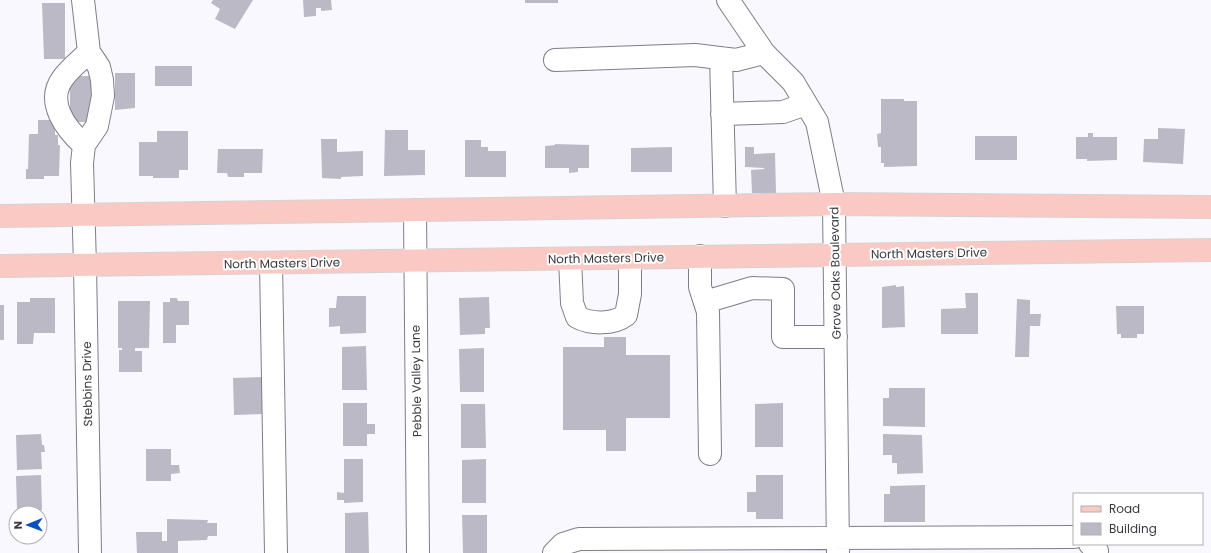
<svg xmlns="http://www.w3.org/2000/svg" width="1211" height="553" font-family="Poppins,sans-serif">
<rect width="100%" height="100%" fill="#f9f8fe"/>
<path fill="#bcb9c7" d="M213,0H253L235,29L215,19L220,9L211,3Z
M303,0H331L332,10L321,11V8H316V16L304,17Z
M525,0H558V3H525Z
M42,3H65V59H44Z
M155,66H192V86H155Z
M115,73H135V108L115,110Z
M70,76H93V122H70Z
M881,99H904V101H917V166L884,167V163H881V147H878L877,134L881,133Z
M38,120H55V135H58V145H60L59,176H44V179H26V169H28L29,134H38Z
M1158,128L1185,129L1183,164L1143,162L1144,139H1158Z
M385,130H408V150H425V175L384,176Z
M157,131H188V170H179V178H153V176H139V142H157Z
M1088,133H1093V137H1117V160L1087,161V159H1076V137H1088Z
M975,136H1017V160H975Z
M321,139H337V152L363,151V176L341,177V179L322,178Z
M465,140H481V147H488V151H506V177H465Z
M555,144L589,145V168H578V172L569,173V168H545V146L555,145Z
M672,147V172H631V148Z
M745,147H754V154L775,153L776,193H752L751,170L764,169V168L745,167Z
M218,149H263L262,173H244V177H228L227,173H217Z
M896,285V287L904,286L905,327L882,328V287Z
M965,293H978V334H941V309L966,308Z
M337,296H366V333L340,334V326L329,327V308H336Z
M489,297L490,328H485V334L460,335L459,298Z
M30,298H55V333H34L33,344H17V302H30Z
M170,298H177L178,301H189V325H176V343H163V302H170Z
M1017,299L1030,300V314H1041L1040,326H1030L1029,357H1015Z
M118,301H150L149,348H135V351H142V372H119V350H122V348H118Z
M0,305H4V340H0Z
M1116,306H1144V334H1137V338H1121V334H1117Z
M604,337H626V355H670V418H626V451H606V430H563V347H604Z
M366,346L367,390H342V347Z
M484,348V392H460L459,349Z
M262,377L263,414L234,415L233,378Z
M889,388H925V427L883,426V398H889Z
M343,403H367V424H375V434H367V446H343Z
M783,403V447H755V404Z
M461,404H485L486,448H461Z
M41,434L42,445H44L45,452H41L42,469L17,470L16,435Z
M883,434L922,435L923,473L897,474V463H892V455H883Z
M146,449H171V465H179L180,473L171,474V481H146Z
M344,459H363V502L344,503V500H337V492L344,493Z
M486,459V503H462V460Z
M41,475L42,510H17L16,476Z
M756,475H783V519H756V512H747V492H756Z
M925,485V522H884V494H890V486Z
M368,512L369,553H345V513Z
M462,515H487V553H463Z
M167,519L208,520L207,523H217V536H208L207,540L178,541V553H137L136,532H162V541H167Z"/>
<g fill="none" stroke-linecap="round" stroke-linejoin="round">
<g stroke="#807d8a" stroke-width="24">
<path id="minor" d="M83,0L89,52L99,67L102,80L103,96L97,126L84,145L82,163L85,265L90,553
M728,0L764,53L793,82L817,122L834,204L838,553
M721,58L725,206
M555,60L695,55L736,60L764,53
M722,114L783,112L806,104
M84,145C66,129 45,102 63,78C70,68 81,60 89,52
M415,210L418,553
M700,256V287L708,312L710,454
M570,259L572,303L577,317C590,324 613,325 626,315L630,294V258
M271,263L276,553
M705,302L752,288L783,289V337H836
M1090,544L1097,551
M554,553L563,544L579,539L1074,537"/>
</g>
<g stroke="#d4d3d5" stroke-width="24">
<path id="major" d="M0,216L834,204L1211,207
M0,266L1211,250"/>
</g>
<use href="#minor" stroke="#fff" stroke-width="22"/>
<use href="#major" stroke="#fbc9c3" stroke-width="22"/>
</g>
<g text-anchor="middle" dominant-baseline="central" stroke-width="4" stroke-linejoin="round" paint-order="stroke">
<g font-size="12" fill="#3a393f" stroke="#fff">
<text transform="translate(929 253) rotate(-1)">North Masters Drive</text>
<text transform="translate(606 258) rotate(-1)">North Masters Drive</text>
<text transform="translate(282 263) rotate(-1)">North Masters Drive</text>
<text transform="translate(835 273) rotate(-91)">Grove Oaks Boulevard</text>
<text transform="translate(416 381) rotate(-91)">Pebble Valley Lane</text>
<text transform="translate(87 384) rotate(-91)">Stebbins Drive</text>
</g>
</g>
<rect x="1073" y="493" width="130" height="52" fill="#ffffff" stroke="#b0b0b2"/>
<rect x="1081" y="506" width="20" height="6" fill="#fbc9c3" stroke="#b0b0b2"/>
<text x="1109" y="513" font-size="12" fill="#3a393f">Road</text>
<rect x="1081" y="523" width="20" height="12" fill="#bcb9c7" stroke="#b0b0b2"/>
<text x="1109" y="533" font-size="12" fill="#3a393f">Building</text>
<g transform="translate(28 525) rotate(269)"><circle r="19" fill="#ffffff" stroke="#b0b0b2"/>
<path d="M0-3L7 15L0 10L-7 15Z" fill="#0452bc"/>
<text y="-6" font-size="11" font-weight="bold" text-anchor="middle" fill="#3a393f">N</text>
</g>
</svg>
